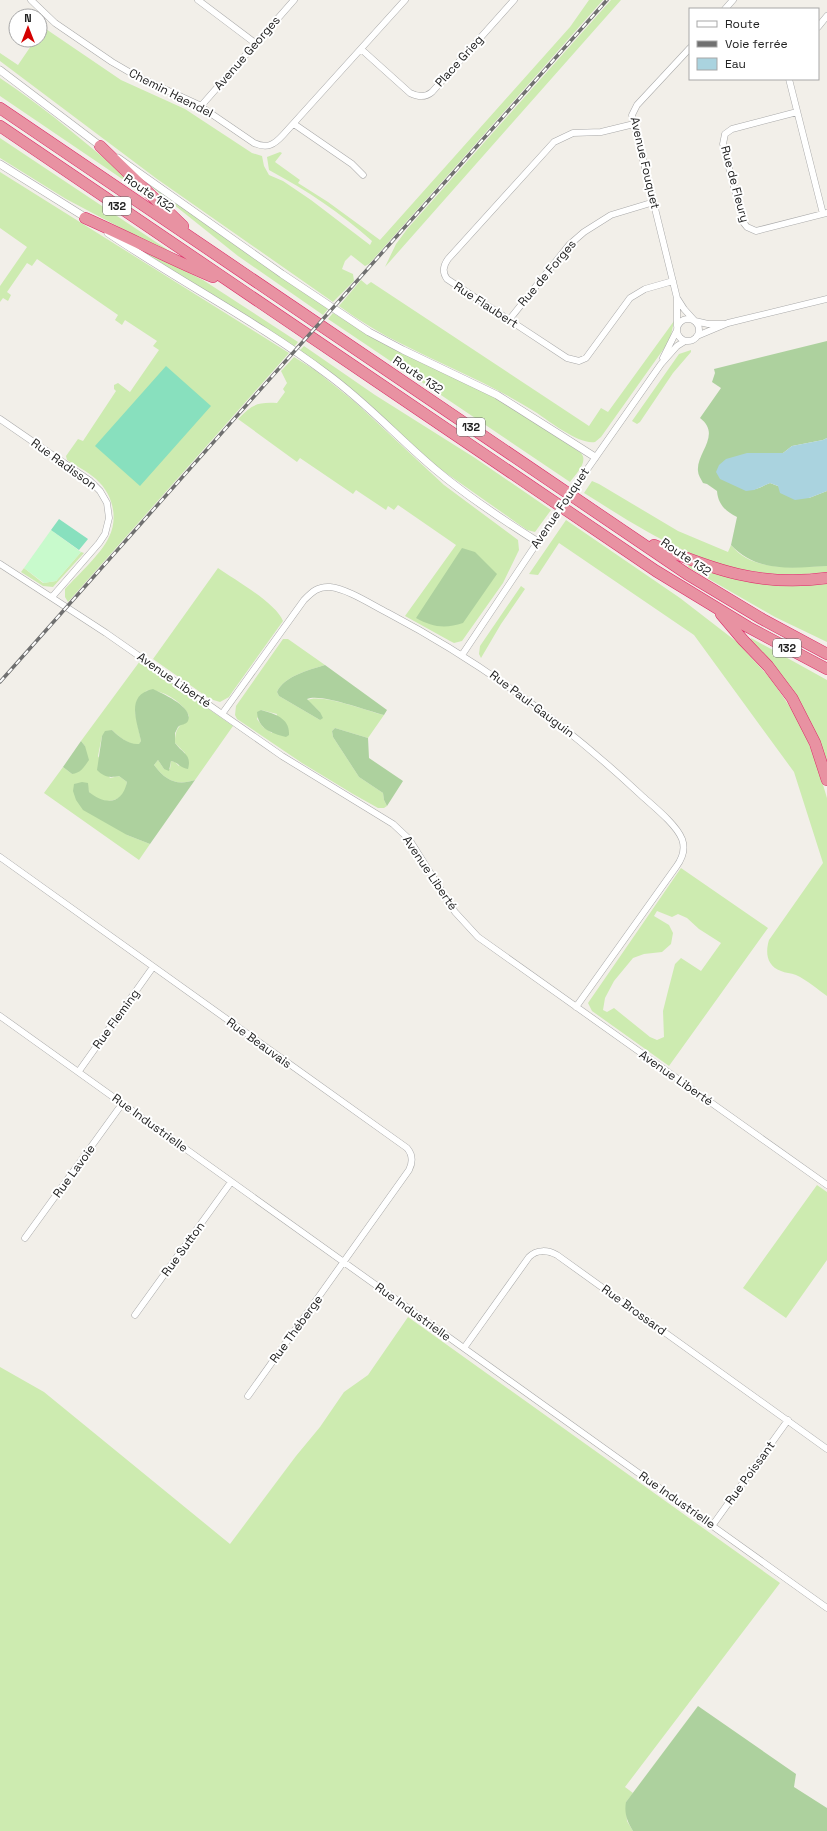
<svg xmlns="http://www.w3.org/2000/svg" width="827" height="1831" font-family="'Space Grotesk',sans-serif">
<rect width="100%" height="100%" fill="#f2efe9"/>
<path fill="#cdebb0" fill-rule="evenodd" d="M589,0H603L369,264L365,266L351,255L345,261L342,269L353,274L354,281L333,302L157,179L0,61V53L18,65L35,40H40V32L43,27L121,80L185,109L252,153L262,156L264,166L269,175L283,181L311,200L370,245L372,241C341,213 306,190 269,170L267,157L280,152L282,153L275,162L300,180L298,183L328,202L380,240L570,27Z
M611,0H621L385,267L396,244L408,228Z
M0,78C50,111 95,151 141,189L140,191L0,96Z
M0,138L174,254V256L66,199L0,158Z
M0,172L289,353L68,602L65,597V589C78,575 102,553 109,537C119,517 112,493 96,479C87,471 76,466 67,460L66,456L78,439L83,441L116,391L114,389V385L118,383L130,392L159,350L153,346L157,341L125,320L122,325L115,320L118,315L37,259L32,266L27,263L7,292L11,295L8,301L3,298L0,302V286L27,247L0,228Z
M138,176L328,309L323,315L238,256Z
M140,248L203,280L298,342L294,347L139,249Z
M361,280L367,285L371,282L589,426L601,408L608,412L674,321L670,340L601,437L595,442C580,445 550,422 537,413C493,385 450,368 404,345C381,334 360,321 339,306Z
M333,313L371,336L475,386L522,413L581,453C589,462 575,475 570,482L328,319Z
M304,346L375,395L475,458L551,510L535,532L527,530L436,466L358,394L299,351Z
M691,350V352L673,373L640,422L637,424L632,421L679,354Z
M294,357L315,370L355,402L444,485L518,540L519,550L503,583L462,641L454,643L450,641L405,616L456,545L398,505L394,510L388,506L386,510L356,490L353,494L300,458L297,462L238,419C252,405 256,402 277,403L285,392L283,389L287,383L281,371Z
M592,481L599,484L678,531L728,552L731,545C753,573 795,567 827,566V572C727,585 665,544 584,493Z
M566,520L680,598L737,642L771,679L798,719L815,758L827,798V996C817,989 807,980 796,975C791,973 785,973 781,971C767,966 765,953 769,940L823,863L794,772L694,635L559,543L538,575L529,574Z
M81,552L84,553L53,587L43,586L21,572L24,568L43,583L56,581Z
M689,564C734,582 779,588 827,584V642L775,617L688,567Z
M218,568C235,580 276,603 283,621L233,691L229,697L220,702L210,699L153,659Z
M521,586L525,589L501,624L481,658L479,654L480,646Z
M751,638L827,680V765C818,736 806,709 788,685C777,669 762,655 749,641Z
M283,639H288L325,665C309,670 284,676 277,692L279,696L320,720V712L307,700C322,693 367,711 384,715L368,738L335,728L332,731L333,737L359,777L383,793L384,800L387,806L384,808H378L353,794L302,763L237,719L235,715L236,706ZM261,710L277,714L272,733L263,727L257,719Z
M140,661L233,726L195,780C177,786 166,781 154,765L158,760L164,769H170L171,761L175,762L179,766L185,753L175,743C175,728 179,727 189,716C183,702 161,688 146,691L135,712L141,741L139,745C129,745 119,737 112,730L102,736L98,756L110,778L119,776L127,782C126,785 126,789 125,792C117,804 97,804 89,792C88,790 88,786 87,783L75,784L127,835L150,844L139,860L44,793L63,767L72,774L85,746L81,741Z
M681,868L768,928L669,1066L592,1011L588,1003ZM657,911L672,917L678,914L687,918L699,929L721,943L701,971L681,958L675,964L668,991L663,1011L664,1037L657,1040L650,1037L614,1008L607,1012L603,1010L605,998L614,981L633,958L644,954L662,952L671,944L673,933L669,925L654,916Z
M817,1185L827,1192V1260L786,1318L743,1288Z
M408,1317L780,1583L625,1787L633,1793L626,1802L627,1821L633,1831H0V1367L44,1392L230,1544L296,1456L320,1427L344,1392L368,1375Z"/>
<path fill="#add19e" d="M827,341V438L823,440L792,446L783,453H765L737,486C751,493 756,489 770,483L809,498L827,491V566C792,568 757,573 731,545L737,517C725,511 718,504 717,491L707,484L703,483C701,479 698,475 698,471C696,453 722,435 700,418L721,388L712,382L715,373L714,369Z
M462,548L475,552L497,574L463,623C445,629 432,627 416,618Z
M325,665L387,710L384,715C367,711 321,693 307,699L320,712L323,718L320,720L279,696L277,692C284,676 309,670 325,665Z
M153,689C163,694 194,707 188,721C186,725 181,724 178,727L175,733V743C183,754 192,754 188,769C180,768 178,762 171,761L169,771L164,769L158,760L154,765C166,781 177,786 195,780L150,844L127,835L83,810L76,800L73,791L74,784L82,782L88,783L89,792C105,805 122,805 127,782L119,776C109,778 104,777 97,770L102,736L105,731L112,730C119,737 129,745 139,744L141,741C137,721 125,695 153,689Z
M261,710C275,714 290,718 289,735L286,737C271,733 258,729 257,712Z
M335,728L368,738L369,758L403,781L387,806L384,800L383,793L359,777L333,737L332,731Z
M81,741L85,746L89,760C84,767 81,773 72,774L63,767Z
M698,1706L796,1774L794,1787L827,1808V1831H633C627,1821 624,1813 626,1802Z"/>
<path fill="#c8facc" d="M51,530L81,552L56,581L44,583L24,568Z"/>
<path fill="#88e0be" d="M166,366L211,406L140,486L95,446Z
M59,519L88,539L79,550L51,530Z"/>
<path fill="#aad3df" d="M827,438V491L809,498L795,500L780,493L778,486L770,483L754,490L746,491L720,479L716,472L719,465L726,459L747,453H783L792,446L823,440Z"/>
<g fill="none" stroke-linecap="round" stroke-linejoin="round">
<g stroke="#a9a9a9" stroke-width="7">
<path id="minor" d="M31,0L55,23L112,62L136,76L197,104L254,143C267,149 274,145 283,135L405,0
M198,0L255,43
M725,9L733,0
M818,27L827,16
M690,48L637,105L632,115L677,298L684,309L694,320
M361,49L410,93C418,97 425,98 432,92L514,0
M789,79L823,214
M201,106L294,0
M797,112L732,129L725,134L723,144L743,222L747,227L756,231L827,213
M294,124L352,164L363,175
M634,124L601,132L573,133L554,142L448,259C443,266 442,272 447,279L567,358L579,361L586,358L630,298L645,289L673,281
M677 330a11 11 0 1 1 22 0a11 11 0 1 1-22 0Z
M509,320L569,245L584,232L611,215L654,202
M695,321L708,324H724
M677,326V298
M697,336L728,323L827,299
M663,358L676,332
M0,419L90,481L100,491L107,503L109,518L105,534L99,543L52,597
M579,481L661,364L677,346L685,341
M0,564L106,633L282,756L393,824L409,839L455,912L478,937L827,1185
M462,655L553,519
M222,714L304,600C312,592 318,586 330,587C348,589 372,605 388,613C481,662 564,723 641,795C653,806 676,824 682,839C686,850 682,859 676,867L576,1007
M0,857L407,1148C413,1155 413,1162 409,1170L248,1396
M0,1016L827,1608
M79,1071L153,967
M25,1238L122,1104
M135,1315L231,1182
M464,1348L529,1257C537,1249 548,1250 557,1255L827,1449
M712,1526L788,1420"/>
</g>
<g stroke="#a9a9a9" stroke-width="8">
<path id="tertiary" d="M0,70L103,148
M118,158L282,274L369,332L403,350L497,395L595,457
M0,164L88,219
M108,233C180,282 258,322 327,374C367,403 399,439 436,470C468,497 503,520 538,542"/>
</g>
<g stroke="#dc2a67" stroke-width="12">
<path id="motorway" d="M0,108L687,574L762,619L827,654
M0,126L656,571L748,627L827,669
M100,146L183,226
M85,218C128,237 170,259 213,277
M654,545C714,570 761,587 827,578
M721,614L743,640L768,666L792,698L815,743L827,780"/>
</g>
<use href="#minor" stroke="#fff" stroke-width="6"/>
<use href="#tertiary" stroke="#fff" stroke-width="7"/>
<use href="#motorway" stroke="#e892a2" stroke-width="11"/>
<g stroke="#707070" stroke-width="3.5">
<path id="rail" d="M0,682L607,0"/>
</g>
<use href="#rail" stroke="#fff" stroke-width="2" stroke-dasharray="6" stroke-linecap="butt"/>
<g stroke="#a9a9a9" stroke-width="7" stroke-linecap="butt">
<path id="minor-bridge" d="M553,519L579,481"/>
</g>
<use href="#minor-bridge" stroke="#fff" stroke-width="6"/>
</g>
<g text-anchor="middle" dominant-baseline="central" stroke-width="4" stroke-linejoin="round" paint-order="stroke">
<g fill="#fff" stroke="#646464" stroke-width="1">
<rect x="103" y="197" width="28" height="18" rx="3"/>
<rect x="457" y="418" width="28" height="18" rx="3"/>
<rect x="773" y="639" width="28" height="18" rx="3"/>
</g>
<g font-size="11" font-weight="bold" fill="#222">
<text x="117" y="206">132</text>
<text x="471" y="427">132</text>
<text x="787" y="648">132</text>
</g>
<g font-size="12" fill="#222" stroke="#fff">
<text transform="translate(247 53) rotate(-49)">Avenue Georges</text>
<text transform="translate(459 61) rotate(-48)">Place Grieg</text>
<text transform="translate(171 93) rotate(27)">Chemin Haendel</text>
<text transform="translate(645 163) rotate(77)">Avenue Fouquet</text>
<text transform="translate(735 184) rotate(75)">Rue de Fleury</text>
<text transform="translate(149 193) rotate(34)">Route 132</text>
<text transform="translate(547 273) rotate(-50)">Rue de Forges</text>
<text transform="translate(486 305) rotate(33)">Rue Flaubert</text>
<text transform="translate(418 375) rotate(34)">Route 132</text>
<text transform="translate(64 464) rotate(36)">Rue Radisson</text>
<text transform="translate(560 508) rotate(-56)">Avenue Fouquet</text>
<text transform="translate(686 557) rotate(34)">Route 132</text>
<text transform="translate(174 680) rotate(35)">Avenue Liberté</text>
<text transform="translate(532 704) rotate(37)">Rue Paul-Gauguin</text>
<text transform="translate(430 873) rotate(56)">Avenue Liberté</text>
<text transform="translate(116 1019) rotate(-54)">Rue Fleming</text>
<text transform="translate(259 1043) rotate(36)">Rue Beauvais</text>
<text transform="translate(676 1078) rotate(35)">Avenue Liberté</text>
<text transform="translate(150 1123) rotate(36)">Rue Industrielle</text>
<text transform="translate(74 1171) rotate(-54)">Rue Lavoie</text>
<text transform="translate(183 1249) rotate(-54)">Rue Sutton</text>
<text transform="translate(634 1310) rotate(36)">Rue Brossard</text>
<text transform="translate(413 1312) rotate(36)">Rue Industrielle</text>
<text transform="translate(296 1329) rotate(-54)">Rue Théberge</text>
<text transform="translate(750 1473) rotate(-54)">Rue Poissant</text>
<text transform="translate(677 1500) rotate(35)">Rue Industrielle</text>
</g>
</g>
<rect x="689" y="8" width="130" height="72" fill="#ffffff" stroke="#a7a7a7"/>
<rect x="697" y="21" width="20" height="6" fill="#ffffff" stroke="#a7a7a7"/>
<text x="725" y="28" font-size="12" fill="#222222">Route</text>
<rect x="697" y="41" width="20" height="6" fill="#707070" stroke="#a7a7a7"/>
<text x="725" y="48" font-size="12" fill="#222222">Voie ferrée</text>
<rect x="697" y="58" width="20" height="12" fill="#aad3df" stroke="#a7a7a7"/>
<text x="725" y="68" font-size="12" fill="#222222">Eau</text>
<g transform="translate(28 28)"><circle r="19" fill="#ffffff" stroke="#a7a7a7"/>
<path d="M0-3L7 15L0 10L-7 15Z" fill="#d40000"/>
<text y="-6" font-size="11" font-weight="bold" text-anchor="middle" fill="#222222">N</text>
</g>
</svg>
